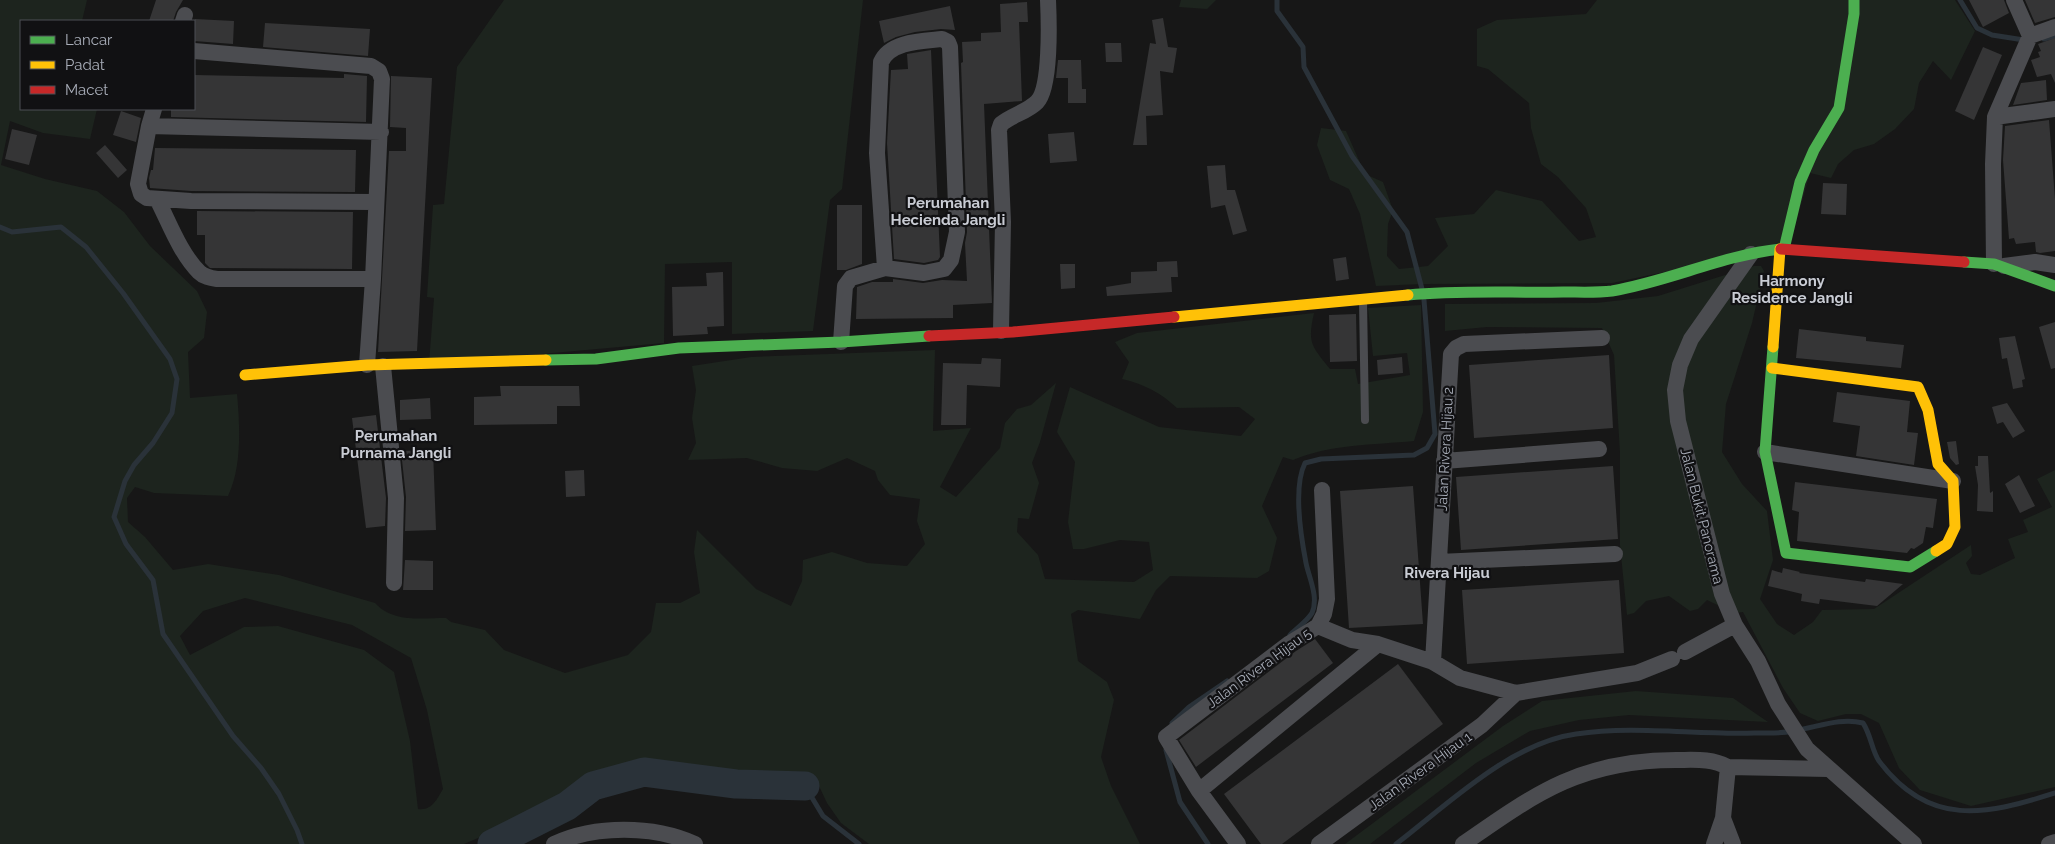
<svg xmlns="http://www.w3.org/2000/svg" width="2055" height="844" font-family="Raleway,sans-serif">
<rect width="100%" height="100%" fill="#171717"/>
<path fill="#1d241e" fill-rule="evenodd" d="M0,0H87L82,21H21V109H97L90,139L43,133L10,121L1,165L45,179L97,191L124,212L150,246L197,291L207,312L204,338L188,352L190,398L237,394C240,426 242,467 228,496L154,493L135,487L127,498L128,522L145,537L173,570L208,564L279,575L375,603C393,623 422,618 446,618L451,622L485,630L504,650L565,673L628,655L651,632L656,603H680L700,593L694,552L697,530L756,589L791,606L802,581L803,560L832,552L867,563L907,566L925,544L917,521L920,499L890,495L878,480L875,471L847,458L817,471L782,468L747,458L688,460L696,443L692,418L696,390L692,366L751,357L935,350L933,431L971,428L940,487L956,497L1000,448L1005,423L1017,409L1031,405L1056,383L1040,442L1032,463L1039,483L1029,519L1018,518L1017,532L1038,555L1045,579L1134,582L1153,570L1149,542L1120,540L1084,549H1073L1068,522L1075,462L1057,432L1070,387L1159,427L1241,436L1255,419L1239,407L1177,408C1161,393 1144,384 1122,379L1129,362L1115,342L1137,333L1314,313C1307,344 1312,346 1330,369H1355L1358,384L1410,375L1407,353L1373,356L1368,308L1421,305L1423,412L1414,441C1373,445 1331,444 1293,460L1283,457L1262,506L1277,538L1269,571L1257,578L1170,576L1156,590L1140,619L1078,610L1071,614L1078,661L1107,682L1114,700L1101,757L1111,786L1140,844H869L841,823L827,803L819,786L808,778L788,776L764,781L697,770L673,763L643,764L617,771L578,787L569,796L542,811L464,844H0ZM245,598L352,625L411,658L427,710L443,789C437,799 432,811 418,809L410,741L394,672L364,650L278,626L244,627L190,655L180,636L203,611Z
M504,0H863L842,189L830,200L813,331L732,334V262L665,264L664,343L429,364L434,298L427,297L433,205L444,204L457,67Z
M1181,0H1216L1207,9L1179,7Z
M1597,0H1955L1975,31L1951,80L1933,61L1919,83L1914,109L1895,129L1874,144L1854,150L1838,164L1831,178L1810,173L1789,246L1612,283L1423,284L1376,286L1360,214L1349,189L1330,180L1317,145L1321,128L1346,131L1365,174L1383,182L1393,210L1388,224L1387,256L1399,269L1428,266L1448,246L1435,218L1474,214L1496,190L1542,201L1579,241L1596,237L1586,208L1558,177L1541,164L1531,128L1529,103L1488,69L1477,66V29L1497,20L1586,14Z
M1754,266H1761L1764,271L1752,323L1726,404L1722,452L1742,484L1767,511L1773,560L1760,599L1777,624L1794,635L1813,622L1822,610L1874,609L1971,545L1972,556L1966,563L1971,574L1980,575L2015,558L2008,539L2028,532L2023,520L2052,507L2037,479L2055,470V787L1971,806L1920,790L1899,768L1879,723L1861,714H1846L1818,721L1800,713L1783,688L1743,612L1734,613L1707,600L1698,609L1690,611L1669,596L1646,601L1634,613L1627,615L1620,545V453L1614,355L1602,328L1487,327L1445,331V304L1596,303L1658,296Z
M1636,691L1733,698L1768,722L1629,715L1579,720L1530,731L1476,763L1370,844H1345L1503,726L1542,701Z"/>
<g fill="none" stroke-linecap="round" stroke-linejoin="round">
<path stroke="#2a3239" stroke-width="5" d="M1277,0V11L1303,47L1304,67L1352,156L1407,232L1422,289
M1960,0L1977,28L1992,35L2024,40
M2044,39L2055,36
M0,227L12,232L61,227L86,247L123,293L170,359L177,379L172,413L153,443L134,465L125,481L114,517L126,544L153,580L163,634L233,736L261,768L279,794L297,830L302,844
M1290,635C1296,629 1308,620 1312,613C1319,597 1309,578 1306,563C1301,537 1293,487 1305,463L1321,459L1414,455L1427,448L1435,434L1424,300
M1172,723L1189,707L1227,681
M1166,750L1180,802L1208,844
M805,786L823,816L859,844
M1396,844C1447,805 1510,743 1576,734C1634,725 1695,735 1754,733C1767,733 1780,734 1792,731C1816,728 1839,717 1863,723C1871,735 1872,751 1879,761C1929,828 1986,815 2055,793"/>
<path stroke="#2a3239" stroke-width="29" d="M492,844L567,806L593,786L644,772L736,784L805,786"/>
</g>
<path fill="#353536" d="M156,0H183L176,12L173,21H149Z
M1969,0H2004L2009,13L1983,27Z
M2025,0H2055V17L2035,23Z
M1027,2L1028,22H1019L1022,101L984,104L992,303L953,305V318L856,319L857,287L872,282H893V279L923,283L942,280L967,281L965,243L967,232L961,63L963,62L962,42L981,41V33L1001,32L1000,4Z
M950,6L955,30L941,29L915,32L896,37L884,43L879,21Z
M1163,18L1168,47L1177,48L1173,73L1160,71L1163,115L1146,116L1147,145H1133L1150,43L1156,44L1152,20Z
M195,19L234,21L233,44L194,41Z
M265,23L370,29L368,56L263,47Z
M2055,38V83L2051,74L2037,77L2031,60L2040,57L2038,52L2041,51L2038,44Z
M1105,43H1121L1122,62H1106Z
M1983,47L2002,55L1974,120L1955,111Z
M931,50L940,257L938,260L924,263L894,259L887,143L891,70L908,69L907,54Z
M1058,60H1081L1082,89H1086V103H1068V78H1056Z
M344,74L367,76L366,122L171,117V109H194V75L344,78Z
M391,76L432,78L417,351L378,352L389,151H406V128L390,127Z
M2046,80L2047,100L2013,105L2021,83Z
M121,111L141,118L136,142L113,135Z
M2049,120L2055,199V251L2040,253L2036,252L2035,242L2016,244L2014,238L2009,239L2003,160L2005,126Z
M12,129L37,135L29,165L5,159Z
M1074,132L1077,161L1050,163L1048,134Z
M105,145L127,170L118,178L96,153Z
M155,148L356,150L355,192L191,191L150,188L149,178L151,170H153Z
M1225,165L1227,190H1235L1247,231L1233,235L1225,205L1211,208L1207,166Z
M1823,183L1847,184L1846,215L1821,214Z
M837,205H862V264L846,270H837Z
M197,211L353,212L352,269L210,268L205,263V235H197Z
M1346,257L1349,279L1336,281L1333,259Z
M1177,261L1178,277H1171L1172,292L1107,296L1106,287L1131,283V272L1157,271V262Z
M1060,264H1075V288L1061,289Z
M723,272L724,326L707,327L708,334L673,336L672,287L707,286L706,273Z
M1356,314L1357,361L1330,362L1329,315Z
M2055,322V368L2051,369L2039,327Z
M1799,329L1866,337V341L1904,345L1901,368L1796,358Z
M2015,336L2025,379L2022,380L2023,387L2013,389L2007,358L2002,359L1999,338Z
M1609,355L1613,428L1474,438L1469,365Z
M1402,357L1403,373L1378,375L1377,360Z
M982,358L1001,359L1000,387L967,385L966,425H941L943,363L981,364Z
M500,386H579L580,406H557V424L474,425V397L501,396Z
M1837,392L1910,401L1907,432L1918,433L1914,465L1856,456L1860,426L1833,422Z
M430,398L431,419L400,420V400Z
M2007,403L2025,431L2013,438L2003,422L1997,424L1992,407Z
M376,415L386,498L385,526L366,528L352,418Z
M1956,441L1959,464L1956,465L1950,458L1947,442Z
M433,450L436,530L405,531L406,497L401,451Z
M1978,456H1988L1990,493L1993,491V512L1977,511L1978,485L1975,466H1978Z
M1613,466L1618,539L1461,550L1456,477Z
M584,470L585,496L566,497L565,471Z
M2019,475L2035,506L2020,513L2005,484Z
M1795,482L1937,499L1933,528L1926,527L1923,543L1914,549L1911,548L1907,553L1797,541L1799,512L1792,510Z
M1413,486L1423,624L1349,628L1340,491Z
M405,560L433,561V590H403Z
M1783,568L1800,572L1799,573L1865,582L1866,579L1903,584L1877,606L1820,599L1819,604L1801,601L1802,594L1768,586L1772,570L1782,573Z
M1619,580L1624,653L1467,664L1462,590Z
M1315,639L1333,663L1196,767L1179,740L1296,651Z
M1398,664L1443,724L1282,844H1261L1224,794Z"/>
<g fill="none" stroke-linecap="round" stroke-linejoin="round">
<path stroke="#4b4c50" stroke-width="8" d="M1363,300L1365,420"/>
<path stroke="#4b4c50" stroke-width="16" d="M183,21L185,15
M2030,36L2055,27
M194,51L371,66L379,71L382,79L373,279L367,365
M154,109L149,126L381,132
M1995,117L2055,109
M149,126L138,184L141,194L147,198L191,201L375,202
M157,199C169,222 180,253 199,272C204,277 210,278 217,279H373
M1751,254L1691,339L1680,365L1675,390L1678,421L1722,594L1735,625L1758,661L1778,704L1807,749L1914,844
M1994,264L1993,164L1995,117L2030,36L2014,0
M2004,266L2035,262L2055,265
M1001,331L1003,222L999,130L1001,124C1012,115 1027,112 1037,102C1051,88 1049,21 1048,0
M841,342L845,286L851,278L885,268L924,273L944,269L951,260L957,232L950,47L948,42L942,39C923,41 890,41 881,62L877,153L885,268
M383,366L396,498L394,583
M1765,452L1953,481
M1444,461L1599,449
M1439,562L1615,554
M1318,626L1352,640L1378,644L1433,662L1460,678L1516,693
M1685,652L1735,625
M1433,662L1451,354L1456,348L1464,344L1602,338
M1199,791L1378,644
M1723,818L1733,844
M554,844C595,825 653,825 695,844
M1238,844L1199,791L1166,737L1290,643L1318,626L1324,614L1327,599L1322,490
M1319,844L1482,725L1516,693L1637,673L1672,659
M1463,844C1536,793 1582,760 1676,760C1694,760 1711,758 1728,767L1828,769
M1714,844L1723,818L1728,767
M2049,844L2055,842"/>
<path stroke="#4caf50" stroke-width="11" d="M1784,249L1800,182L1814,150L1839,108L1854,14V0
M1964,262L1994,264L2055,286
M1408,295C1459,290 1511,293 1563,292C1579,292 1596,293 1612,291C1670,281 1723,255 1781,249
M1773,347L1765,452L1786,553L1910,567L1936,551
M546,360L596,359L679,348L841,342L929,336"/>
<path stroke="#ffc107" stroke-width="11" d="M1174,317L1408,295
M1773,347L1780,249
M1772,368L1918,387L1928,410L1938,464L1953,481L1955,527L1947,544L1936,551
M245,375L367,365L546,360"/>
<path stroke="#c62828" stroke-width="11" d="M1781,249L1964,262
M929,336L1013,332L1174,317"/>
</g>
<g text-anchor="middle" dominant-baseline="central" stroke-width="4.5" stroke-linejoin="round" paint-order="stroke">
<g font-size="14" fill="#a8adb8" stroke="#111113">
<text transform="translate(1445 449) rotate(-87)">Jalan Rivera Hijau 2</text>
<text transform="translate(1702 516) rotate(76)">Jalan Bukit Panorama</text>
<text transform="translate(1259 668) rotate(-36)">Jalan Rivera Hijau 5</text>
<text transform="translate(1420 771) rotate(-36)">Jalan Rivera Hijau 1</text>
</g>
<g font-size="15" font-weight="bold" fill="#c9ccd4" stroke="#111113">
<text x="948" y="203">Perumahan<tspan x="948" dy="17">Hecienda Jangli</tspan></text>
<text x="1792" y="281">Harmony<tspan x="1792" dy="17">Residence Jangli</tspan></text>
<text x="396" y="436">Perumahan<tspan x="396" dy="17">Purnama Jangli</tspan></text>
<text x="1447" y="573">Rivera Hijau</text>
</g>
</g>
<rect x="20" y="20" width="175" height="90" fill="#111113" stroke="#4d4f55"/>
<rect x="30" y="36" width="25" height="8" fill="#4caf50" stroke="#4d4f55"/>
<text x="65" y="45" font-size="15" fill="#a8adb8">Lancar</text>
<rect x="30" y="61" width="25" height="8" fill="#ffc107" stroke="#4d4f55"/>
<text x="65" y="70" font-size="15" fill="#a8adb8">Padat</text>
<rect x="30" y="86" width="25" height="8" fill="#c62828" stroke="#4d4f55"/>
<text x="65" y="95" font-size="15" fill="#a8adb8">Macet</text>
</svg>
